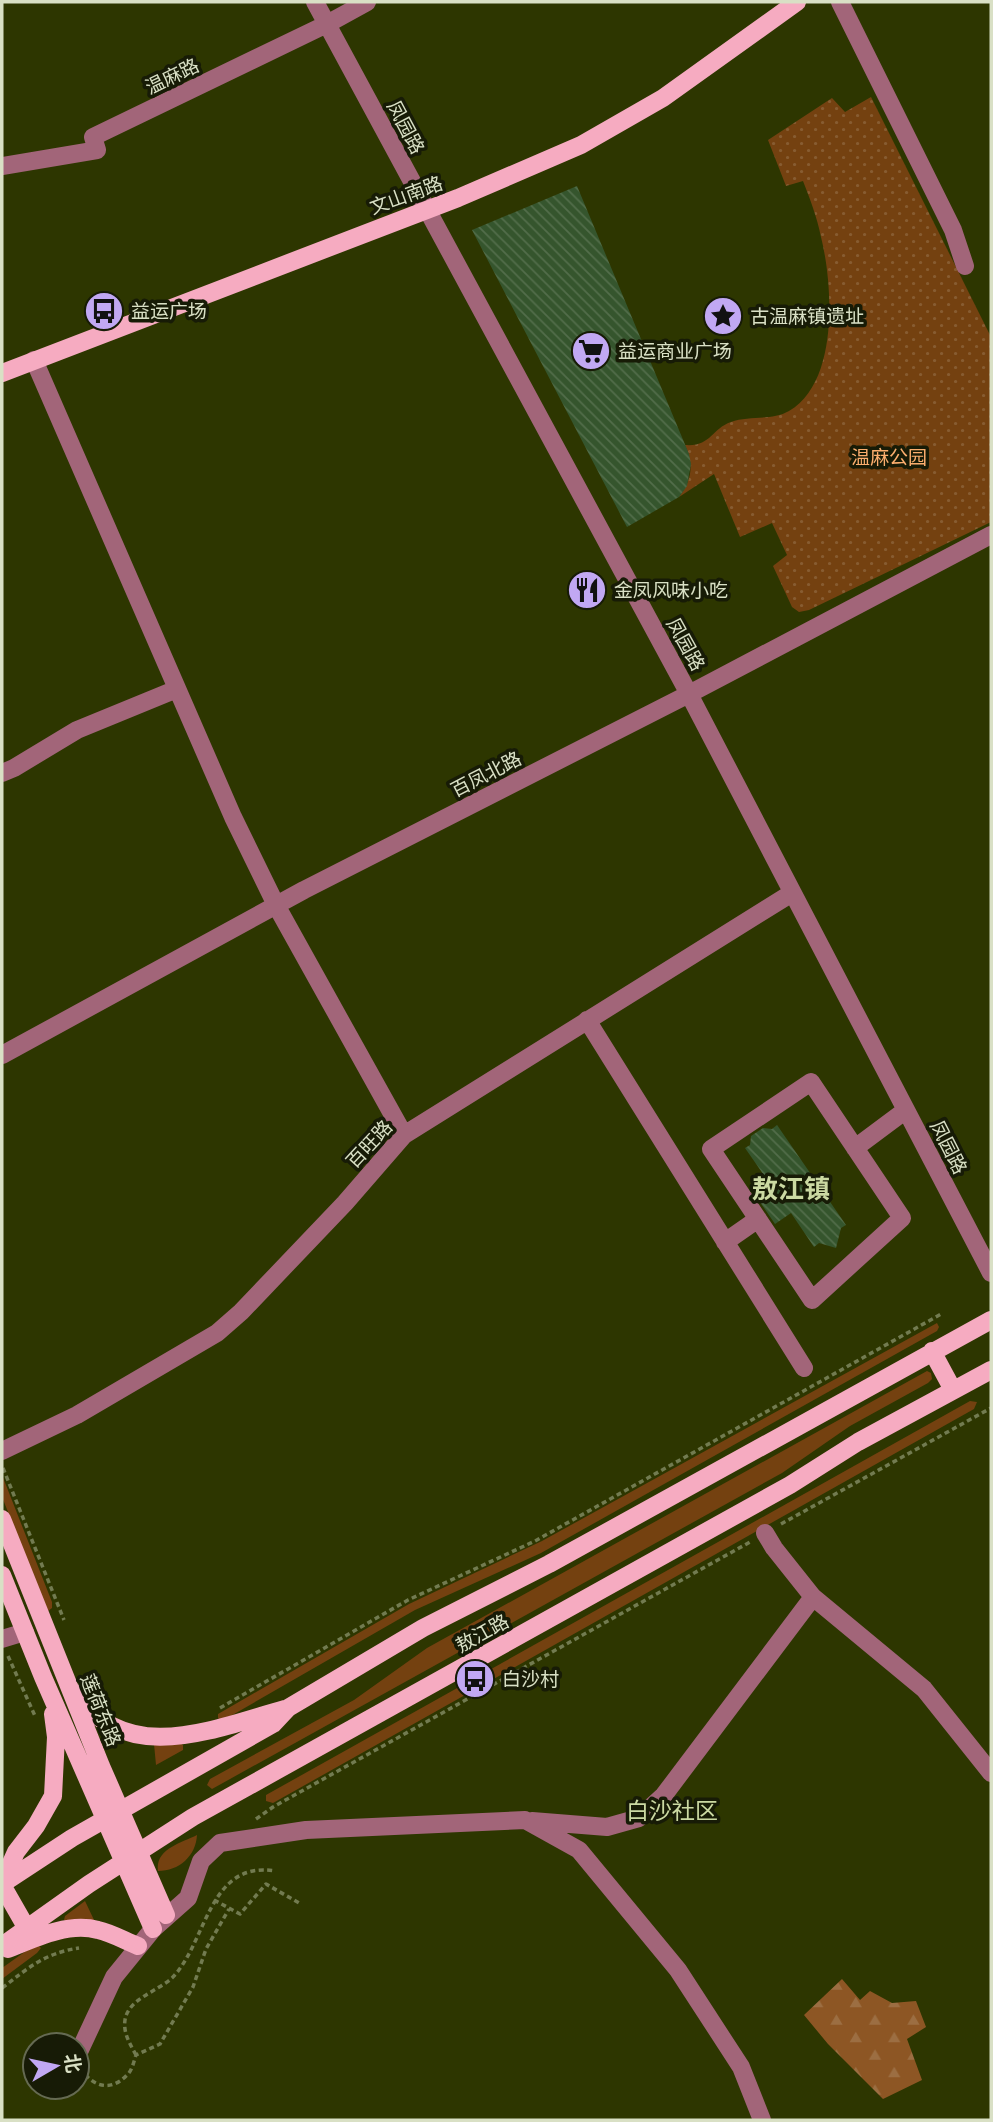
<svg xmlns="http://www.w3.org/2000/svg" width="993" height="2122" font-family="Manrope,'Noto Sans SC',sans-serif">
<defs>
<pattern id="forest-firs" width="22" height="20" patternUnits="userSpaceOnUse" patternTransform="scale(1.75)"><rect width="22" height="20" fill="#8d5624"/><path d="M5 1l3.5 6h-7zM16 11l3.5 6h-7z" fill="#9c6e42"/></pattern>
<pattern id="park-dots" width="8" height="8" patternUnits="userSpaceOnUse" patternTransform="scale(1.75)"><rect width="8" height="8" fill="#744110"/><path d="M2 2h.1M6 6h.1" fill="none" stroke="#875c31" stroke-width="1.8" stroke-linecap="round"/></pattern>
<pattern id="building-back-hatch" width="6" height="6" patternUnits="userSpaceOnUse" patternTransform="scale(1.75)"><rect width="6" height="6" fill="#35552d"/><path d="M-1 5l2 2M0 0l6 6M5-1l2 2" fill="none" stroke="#526d4a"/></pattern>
</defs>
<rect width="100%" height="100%" fill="#2d3600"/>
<path fill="#744110" d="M937,1323L939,1327L937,1331L541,1553L415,1610L222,1721L218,1718V1714L409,1604L542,1541Z
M927,1371L931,1373L932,1379L928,1383L850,1426L782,1473L212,1789L207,1785L210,1779L354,1700L427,1648Z
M970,1401L977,1402L974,1409L273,1803L266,1801V1795Z
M2,1475L52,1602V1608L48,1611L2,1497Z
M179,1742L183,1745V1750L156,1765L154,1744Z
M197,1835C196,1856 179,1871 158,1871C155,1849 181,1843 197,1835Z
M85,1901L95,1922L68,1923L64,1920L65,1916Z
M38,1945L41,1948L37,1953L2,1979V1968L33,1946Z"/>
<path fill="url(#forest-firs)" d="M842,1979L860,2000L870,1991L892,2003L916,2001L926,2027L907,2039L922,2080L883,2099L828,2044L804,2015Z"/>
<path fill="url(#park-dots)" d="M871,97L991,337V522L809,610L799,612L792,607L773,566L787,555L772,523L740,537L714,474L679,497C692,480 694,465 685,445C711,447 711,429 731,422C749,415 772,421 789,411C839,382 833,285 821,237C817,217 810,199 803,181L786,186L768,140L832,98L845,112Z"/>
<path fill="url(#building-back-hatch)" d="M577,186L689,454L691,464L687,486L679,497L627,527L472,230Z
M777,1125L846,1225L841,1228L836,1248L819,1243L814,1247L791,1213L775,1224L753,1192L768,1181L745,1148L750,1145L751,1136L763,1128L772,1129Z"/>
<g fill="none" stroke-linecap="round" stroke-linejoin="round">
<path stroke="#727b50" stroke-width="3.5" stroke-dasharray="5 3.5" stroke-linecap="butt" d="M3,1468L64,1620
M781,1524L991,1408
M8,1656L35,1716
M220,1708L408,1600L535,1541L943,1313
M256,1819L273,1807L750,1542
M214,1900L240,1914L266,1884L299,1903
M2,1988C28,1968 45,1953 79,1948
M136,2055C130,2044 123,2033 125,2020C128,1999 158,1991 172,1978C207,1943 208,1860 275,1871
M80,2068C92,2086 110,2093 127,2075C132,2071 134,2061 136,2055L160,2044L193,1987L206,1949L229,1909"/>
<path stroke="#a26579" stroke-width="18" d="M315,2L689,694L991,1273
M840,2L953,230L965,266
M2,166L97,150L93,137L327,24L367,2
M34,360L233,817L276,905L404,1135
M2,773L14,768L77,730L177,689
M587,1020L804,1368
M2,1055L304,890L689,694L991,535
M811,1082L902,1218L812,1300L711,1149Z
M855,1148L906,1110
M725,1242L758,1219
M2,1451L77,1415L217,1333L241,1312L345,1203L404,1135L792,893
M765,1533L774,1548L813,1597L924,1689L991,1773
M2,1639L25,1632
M532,1821L607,1827L639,1818L664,1795L813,1597
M79,2052L114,1977L153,1929L188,1898L201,1861L220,1843L306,1830L525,1820L579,1850L678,1970L741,2067L762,2120"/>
<path stroke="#f6abc1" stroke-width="18" d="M2,373L458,198L581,145L663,98L797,2
M932,1351L953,1390
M2,1519L101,1766L166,1915
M2,1575L43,1677L153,1929
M76,1693C127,1768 216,1728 285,1709
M2,1883L16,1852L36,1826L53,1796L56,1737L53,1714
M2,1884L72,1838L273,1724L288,1708L423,1628L549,1564L991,1320
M2,1885L26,1927
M2,1946L89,1884L193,1817L790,1485L858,1442L991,1370
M8,1949C35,1938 68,1922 98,1930C112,1933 125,1941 138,1946"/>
</g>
<defs>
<g id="bus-disc" transform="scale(2.0125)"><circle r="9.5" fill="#c1a8f3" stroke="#171b06"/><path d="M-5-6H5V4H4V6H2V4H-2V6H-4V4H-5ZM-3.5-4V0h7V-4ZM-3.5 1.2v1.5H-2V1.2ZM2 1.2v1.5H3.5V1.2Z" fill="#111"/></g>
<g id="sight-disc" transform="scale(2.0125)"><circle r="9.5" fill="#c1a8f3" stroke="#171b06"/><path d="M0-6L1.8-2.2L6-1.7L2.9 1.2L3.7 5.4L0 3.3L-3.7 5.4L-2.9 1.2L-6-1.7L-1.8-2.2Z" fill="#111"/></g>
<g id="supermarket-disc" transform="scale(2.0125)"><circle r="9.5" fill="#c1a8f3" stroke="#171b06"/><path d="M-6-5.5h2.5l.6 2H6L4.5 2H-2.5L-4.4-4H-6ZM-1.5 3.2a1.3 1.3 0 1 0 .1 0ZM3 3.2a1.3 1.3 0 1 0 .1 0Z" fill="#111"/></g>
<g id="restaurant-disc" transform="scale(2.0125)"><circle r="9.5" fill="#c1a8f3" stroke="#171b06"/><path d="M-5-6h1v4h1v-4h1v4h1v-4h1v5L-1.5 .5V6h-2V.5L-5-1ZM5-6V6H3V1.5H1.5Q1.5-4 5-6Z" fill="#111"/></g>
</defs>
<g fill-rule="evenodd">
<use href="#bus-disc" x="104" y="311"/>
<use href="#sight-disc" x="723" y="316"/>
<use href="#supermarket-disc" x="591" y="351"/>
<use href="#restaurant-disc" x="587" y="590"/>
<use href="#bus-disc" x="475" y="1679"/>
</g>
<g text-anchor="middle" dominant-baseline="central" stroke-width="7" stroke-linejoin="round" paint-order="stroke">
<g font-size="19" fill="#d9e0c5" stroke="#171b06">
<text transform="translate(172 76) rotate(-26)">温麻路</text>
<text transform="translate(406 127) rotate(62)">凤园路</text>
<text transform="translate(406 195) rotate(-20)">文山南路</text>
<text transform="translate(686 644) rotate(61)">凤园路</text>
<text transform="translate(486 774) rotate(-27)">百凤北路</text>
<text transform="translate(369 1144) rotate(-47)">百旺路</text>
<text transform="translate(949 1147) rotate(63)">凤园路</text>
<text transform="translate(482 1633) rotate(-29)">敖江路</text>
<text transform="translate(101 1710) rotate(68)">莲荷东路</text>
</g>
<g font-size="19" fill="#d9e0c5" stroke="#171b06" text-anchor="start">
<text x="131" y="311">益运广场</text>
<text x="750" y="316">古温麻镇遗址</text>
<text x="618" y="351">益运商业广场</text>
<text x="614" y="590">金凤风味小吃</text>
<text x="502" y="1679">白沙村</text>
</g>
<g font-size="19" fill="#fbae6e" stroke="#171b06">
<text x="889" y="457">温麻公园</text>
</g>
<g font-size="23" fill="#cbd9a2" stroke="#171b06">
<text x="672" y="1810">白沙社区</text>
</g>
<g font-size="26" font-weight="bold" fill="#cbd9a2" stroke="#171b06">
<text x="791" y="1188">敖江镇</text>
</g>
</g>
<rect width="993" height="2122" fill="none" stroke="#d9e0c5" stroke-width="7"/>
<g transform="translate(56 2066) rotate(81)"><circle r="33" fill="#171b06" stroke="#656a52" stroke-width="2"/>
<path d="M0-5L12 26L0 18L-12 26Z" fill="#c1a8f3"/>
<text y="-10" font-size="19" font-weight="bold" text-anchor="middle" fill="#d9e0c5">北</text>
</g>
</svg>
